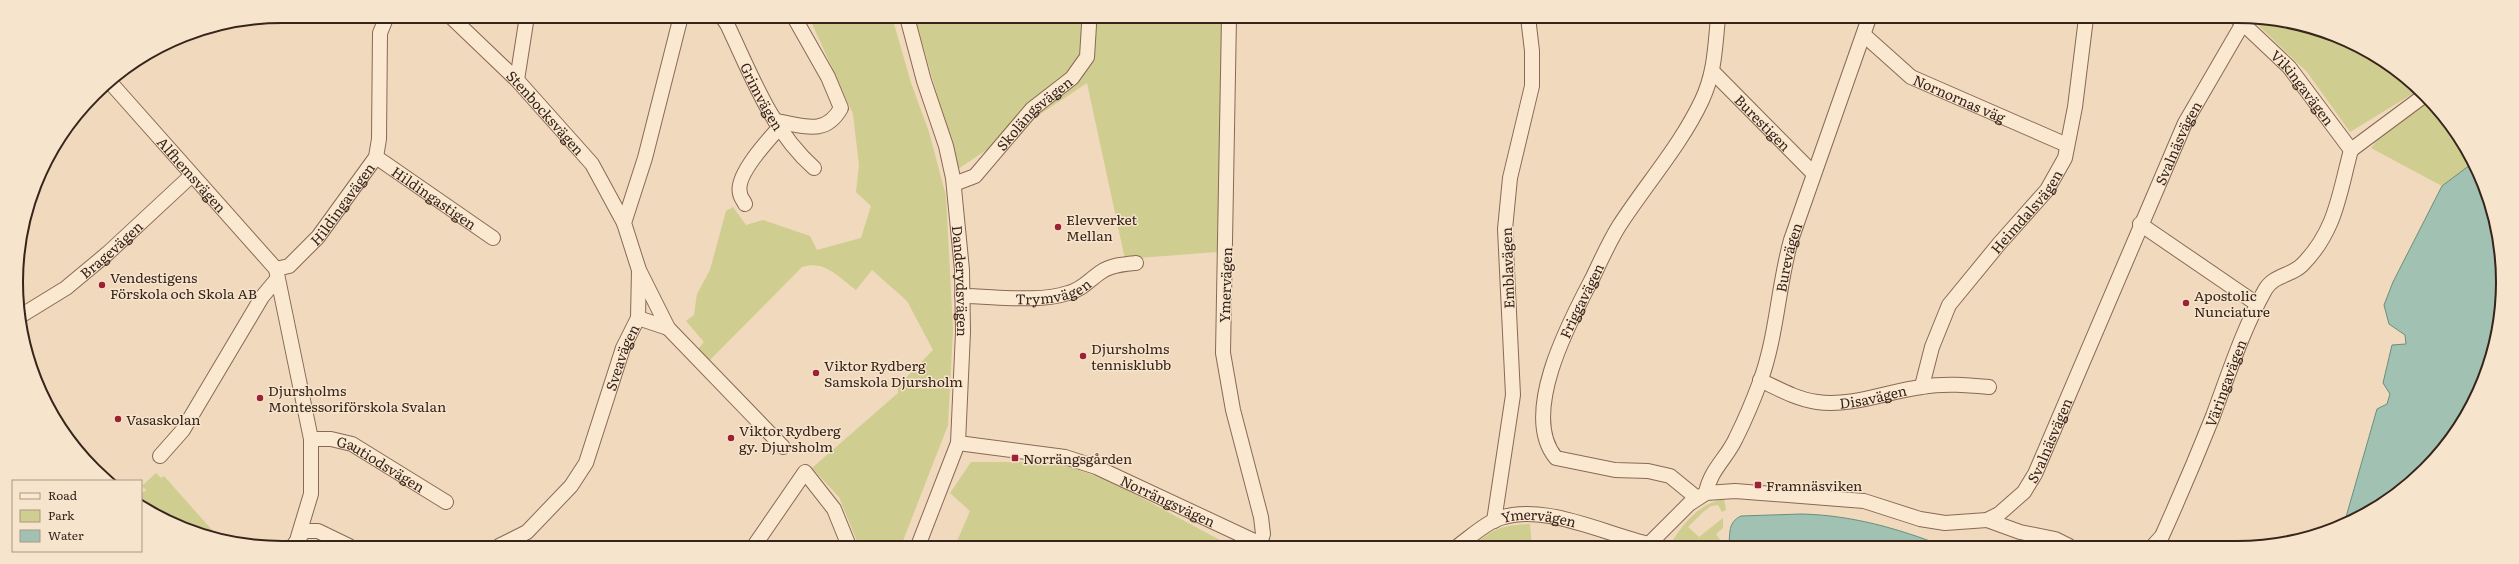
<svg xmlns="http://www.w3.org/2000/svg" width="2519" height="564" font-family="Literata,serif">
<rect width="100%" height="100%" fill="#f0d9bc"/>
<path fill="#cfcd90" d="M809,17H892L911,83L929,132L946,196L953,330L948,425L901,546H859L839,497L812,468L898,393V386L933,350L907,301L872,270L856,290C838,277 825,260 802,267L709,361L698,349L704,342L686,321L694,315L697,294L710,270L726,211L733,207L746,225L763,220L810,236L817,250L861,238L871,206L856,192L859,165L853,114Z
M915,17H1223L1217,252L1125,259L1087,83L958,169Z
M2259,18C2310,18 2382,50 2418,88L2414,93L2350,132L2307,72L2256,23Z
M2429,99L2448,120L2474,162L2442,186L2371,148L2381,136Z
M971,462H1057L1112,482L1231,546H955L970,511L950,493Z
M156,473L161,478L164,476L220,539L196,534L141,507V494L146,490L142,486Z
M1724,499L1726,510L1722,512L1718,505L1711,506L1703,512L1688,527L1699,537L1723,518V528L1716,534L1721,541V546H1669C1683,524 1698,504 1724,499Z
M1530,524L1532,546H1473C1493,528 1503,525 1530,524Z"/>
<path fill="#a1c1b3" stroke="#688f7f" d="M2474,162L2494,213L2502,265L2501,317L2475,400L2425,470L2354,521L2344,524L2377,409L2387,404L2390,394L2383,383L2392,345L2406,344L2405,335L2389,324L2384,305L2393,282L2442,186Z
M1801,514C1850,515 1897,528 1943,546H1729C1730,533 1728,522 1741,516Z"/>
<g fill="none" stroke-linecap="round" stroke-linejoin="round">
<g stroke="#896955" stroke-width="16">
<g id="minor">
<path id="s1" d="M450,16L517,80L592,164L624,223"/>
<path id="s2" d="M722,17L727,24C751,74 771,130 814,168"/>
<path id="s3" d="M907,17L924,81L946,146L953,178L962,270L963,332L958,443L918,546"/>
<path d="M1229,17L1223,353L1233,410L1261,517L1263,534L1260,543"/>
<path id="s4" d="M2237,18L2289,67L2351,150"/>
<path id="s5" d="M1864,35L1911,77L2067,145"/>
<path id="s6" d="M1713,72L1813,173"/>
<path d="M517,80L527,16"/>
<path id="s7" d="M109,81L276,269"/>
<path d="M775,121C802,125 825,137 841,108L828,77L794,17"/>
<path d="M2351,150L2425,95"/>
<path id="s8" d="M376,157L493,238"/>
<path id="s9" d="M954,184L975,176L1032,109L1072,78L1087,57L1089,25"/>
<path d="M745,204C744,201 740,197 740,193C735,176 768,140 779,128"/>
<path d="M2140,224L2257,304"/>
<path d="M640,272L668,328L783,447"/>
<path id="s10" d="M962,296C995,296 1038,303 1068,293C1082,290 1090,279 1101,272C1111,265 1125,264 1136,263"/>
<path id="s11" d="M22,315L66,288L108,253L192,175"/>
<path d="M638,318L668,328"/>
<path id="s12" d="M1760,380C1779,389 1796,399 1817,402C1853,407 1888,391 1922,387C1944,383 1967,385 1989,387"/>
<path id="s13" d="M1922,386L1932,347L1949,305L1999,244L2047,190L2065,158L2075,107L2086,18"/>
<path id="s14" d="M311,439H331L352,444L446,502"/>
<path id="s15" d="M958,443L1065,457L1096,467L1265,546"/>
<path d="M160,456L183,430L262,297L277,279"/>
<path id="s16" d="M1706,493C1710,470 1727,458 1736,438C1745,420 1753,401 1760,382C1777,336 1778,286 1791,240L1869,18"/>
<path id="s17" d="M1697,498L1670,476L1648,471L1615,470L1556,458C1519,414 1571,319 1593,277C1601,260 1609,242 1619,226C1646,184 1681,145 1702,100C1715,72 1715,47 1718,18"/>
<path d="M1987,520L2020,532L2055,539L2069,546"/>
<path d="M1494,521L1513,395L1505,229L1510,178L1532,86V51L1528,17"/>
<path id="s18" d="M298,537L311,494V439L276,269L289,266L318,237L376,157L379,139L380,33L387,16"/>
<path id="s19" d="M1649,544L1689,504L1706,493L1735,491L1864,501L1920,519L1945,523L1987,520L1999,514L2024,492L2035,474L2185,123L2246,18"/>
<path d="M293,546L304,531H318L349,546"/>
<path id="s20" d="M499,546L527,532L571,486L586,463L623,348L638,318L639,270L624,223L645,158L681,16"/>
<path d="M754,546L805,472L834,509L849,546"/>
<path id="s21" d="M1458,546C1470,537 1480,528 1493,521C1537,499 1604,534 1649,544"/>
<path id="s22" d="M2153,546L2162,536C2180,496 2197,456 2213,416C2229,373 2243,329 2265,290C2273,275 2291,276 2302,265C2336,231 2339,194 2351,150"/>
</g>
</g>
<use href="#minor" stroke="#fbe8d0" stroke-width="14"/>
</g>
<g fill="#9c2134" stroke="#f7e4cc" stroke-width="1.5">
<circle cx="1058" cy="227" r="4"/>
<circle cx="102" cy="285" r="4"/>
<circle cx="2186" cy="303" r="4"/>
<circle cx="1083" cy="356" r="4"/>
<circle cx="816" cy="373" r="4"/>
<circle cx="260" cy="398" r="4"/>
<circle cx="118" cy="419" r="4"/>
<circle cx="731" cy="438" r="4"/>
<rect x="1011" y="454" width="8" height="8" rx="2"/>
<rect x="1754" y="481" width="8" height="8" rx="2"/>
</g>
<g text-anchor="middle" dominant-baseline="central" stroke-width="3" stroke-linejoin="round" paint-order="stroke">
<g font-size="14" fill="#37241b" stroke="#f7e4cc">
<text stroke="none"><textPath href="#s4" startOffset="96">Vikingavägen</textPath></text>
<text stroke="none"><textPath href="#s2" startOffset="89">Grimvägen</textPath></text>
<text stroke="none"><textPath href="#s5" startOffset="116">Nornornas väg</textPath></text>
<text stroke="none"><textPath href="#s1" startOffset="136">Stenbocksvägen</textPath></text>
<text stroke="none"><textPath href="#s9" startOffset="109">Skolängsvägen</textPath></text>
<text stroke="none"><textPath href="#s6" startOffset="71">Burestigen</textPath></text>
<text stroke="none"><textPath href="#s19" startOffset="790">Svalnäsvägen</textPath></text>
<text stroke="none"><textPath href="#s7" startOffset="125">Alfhemsvägen</textPath></text>
<text stroke="none"><textPath href="#s8" startOffset="71">Hildingastigen</textPath></text>
<text stroke="none"><textPath href="#s18" startOffset="369">Hildingavägen</textPath></text>
<text stroke="none"><textPath href="#s13" startOffset="207">Heimdalsvägen</textPath></text>
<text stroke="none"><textPath href="#s11" startOffset="111">Bragevägen</textPath></text>
<text stroke="none"><textPath href="#s16" startOffset="252">Burevägen</textPath></text>
<text transform="translate(1507 268) rotate(-92)">Emblavägen</text>
<text stroke="none"><textPath href="#s3" startOffset="271">Danderydsvägen</textPath></text>
<text transform="translate(1225 285) rotate(-88)">Ymervägen</text>
<text stroke="none"><textPath href="#s10" startOffset="92">Trymvägen</textPath></text>
<text stroke="none"><textPath href="#s17" startOffset="318">Friggavägen</textPath></text>
<text stroke="none"><textPath href="#s20" startOffset="234">Sveavägen</textPath></text>
<text stroke="none"><textPath href="#s22" startOffset="179">Väringavägen</textPath></text>
<text stroke="none"><textPath href="#s12" startOffset="118">Disavägen</textPath></text>
<text stroke="none"><textPath href="#s19" startOffset="466">Svalnäsvägen</textPath></text>
<text stroke="none"><textPath href="#s14" startOffset="76">Gautiodsvägen</textPath></text>
<text stroke="none"><textPath href="#s15" startOffset="220">Norrängsvägen</textPath></text>
<text stroke="none"><textPath href="#s21" startOffset="90">Ymervägen</textPath></text>
</g>
<g font-size="14" fill="#37241b" stroke="#f7e4cc" text-anchor="start">
<text x="1066" y="219">Elevverket<tspan x="1066" dy="16">Mellan</tspan></text>
<text x="110" y="277">Vendestigens<tspan x="110" dy="16">Förskola och Skola AB</tspan></text>
<text x="2194" y="295">Apostolic<tspan x="2194" dy="16">Nunciature</tspan></text>
<text x="1091" y="348">Djursholms<tspan x="1091" dy="16">tennisklubb</tspan></text>
<text x="824" y="365">Viktor Rydberg<tspan x="824" dy="16">Samskola Djursholm</tspan></text>
<text x="268" y="390">Djursholms<tspan x="268" dy="16">Montessoriförskola Svalan</tspan></text>
<text x="126" y="419">Vasaskolan</text>
<text x="739" y="430">Viktor Rydberg<tspan x="739" dy="16">gy. Djursholm</tspan></text>
<text x="1023" y="458">Norrängsgården</text>
<text x="1766" y="485">Framnäsviken</text>
</g>
</g>
<path d="M0 0H2519V564H0ZM282 23H2237A259 259 0 0 1 2496 282V282A259 259 0 0 1 2237 541H282A259 259 0 0 1 23 282V282A259 259 0 0 1 282 23Z" fill="#f7e4cc" fill-rule="evenodd"/>
<path fill="none" stroke="#37241b" stroke-width="2" d="M282 23H2237A259 259 0 0 1 2496 282V282A259 259 0 0 1 2237 541H282A259 259 0 0 1 23 282V282A259 259 0 0 1 282 23Z"/>
<rect x="12" y="480" width="130" height="72" fill="#f7e4cc" stroke="#aa9785"/>
<rect x="20" y="493" width="20" height="6" fill="#fbe8d0" stroke="#aa9785"/>
<text x="48" y="500" font-size="12" fill="#37241b">Road</text>
<rect x="20" y="510" width="20" height="12" fill="#cfcd90" stroke="#aa9785"/>
<text x="48" y="520" font-size="12" fill="#37241b">Park</text>
<rect x="20" y="530" width="20" height="12" fill="#a1c1b3" stroke="#aa9785"/>
<text x="48" y="540" font-size="12" fill="#37241b">Water</text>
</svg>
